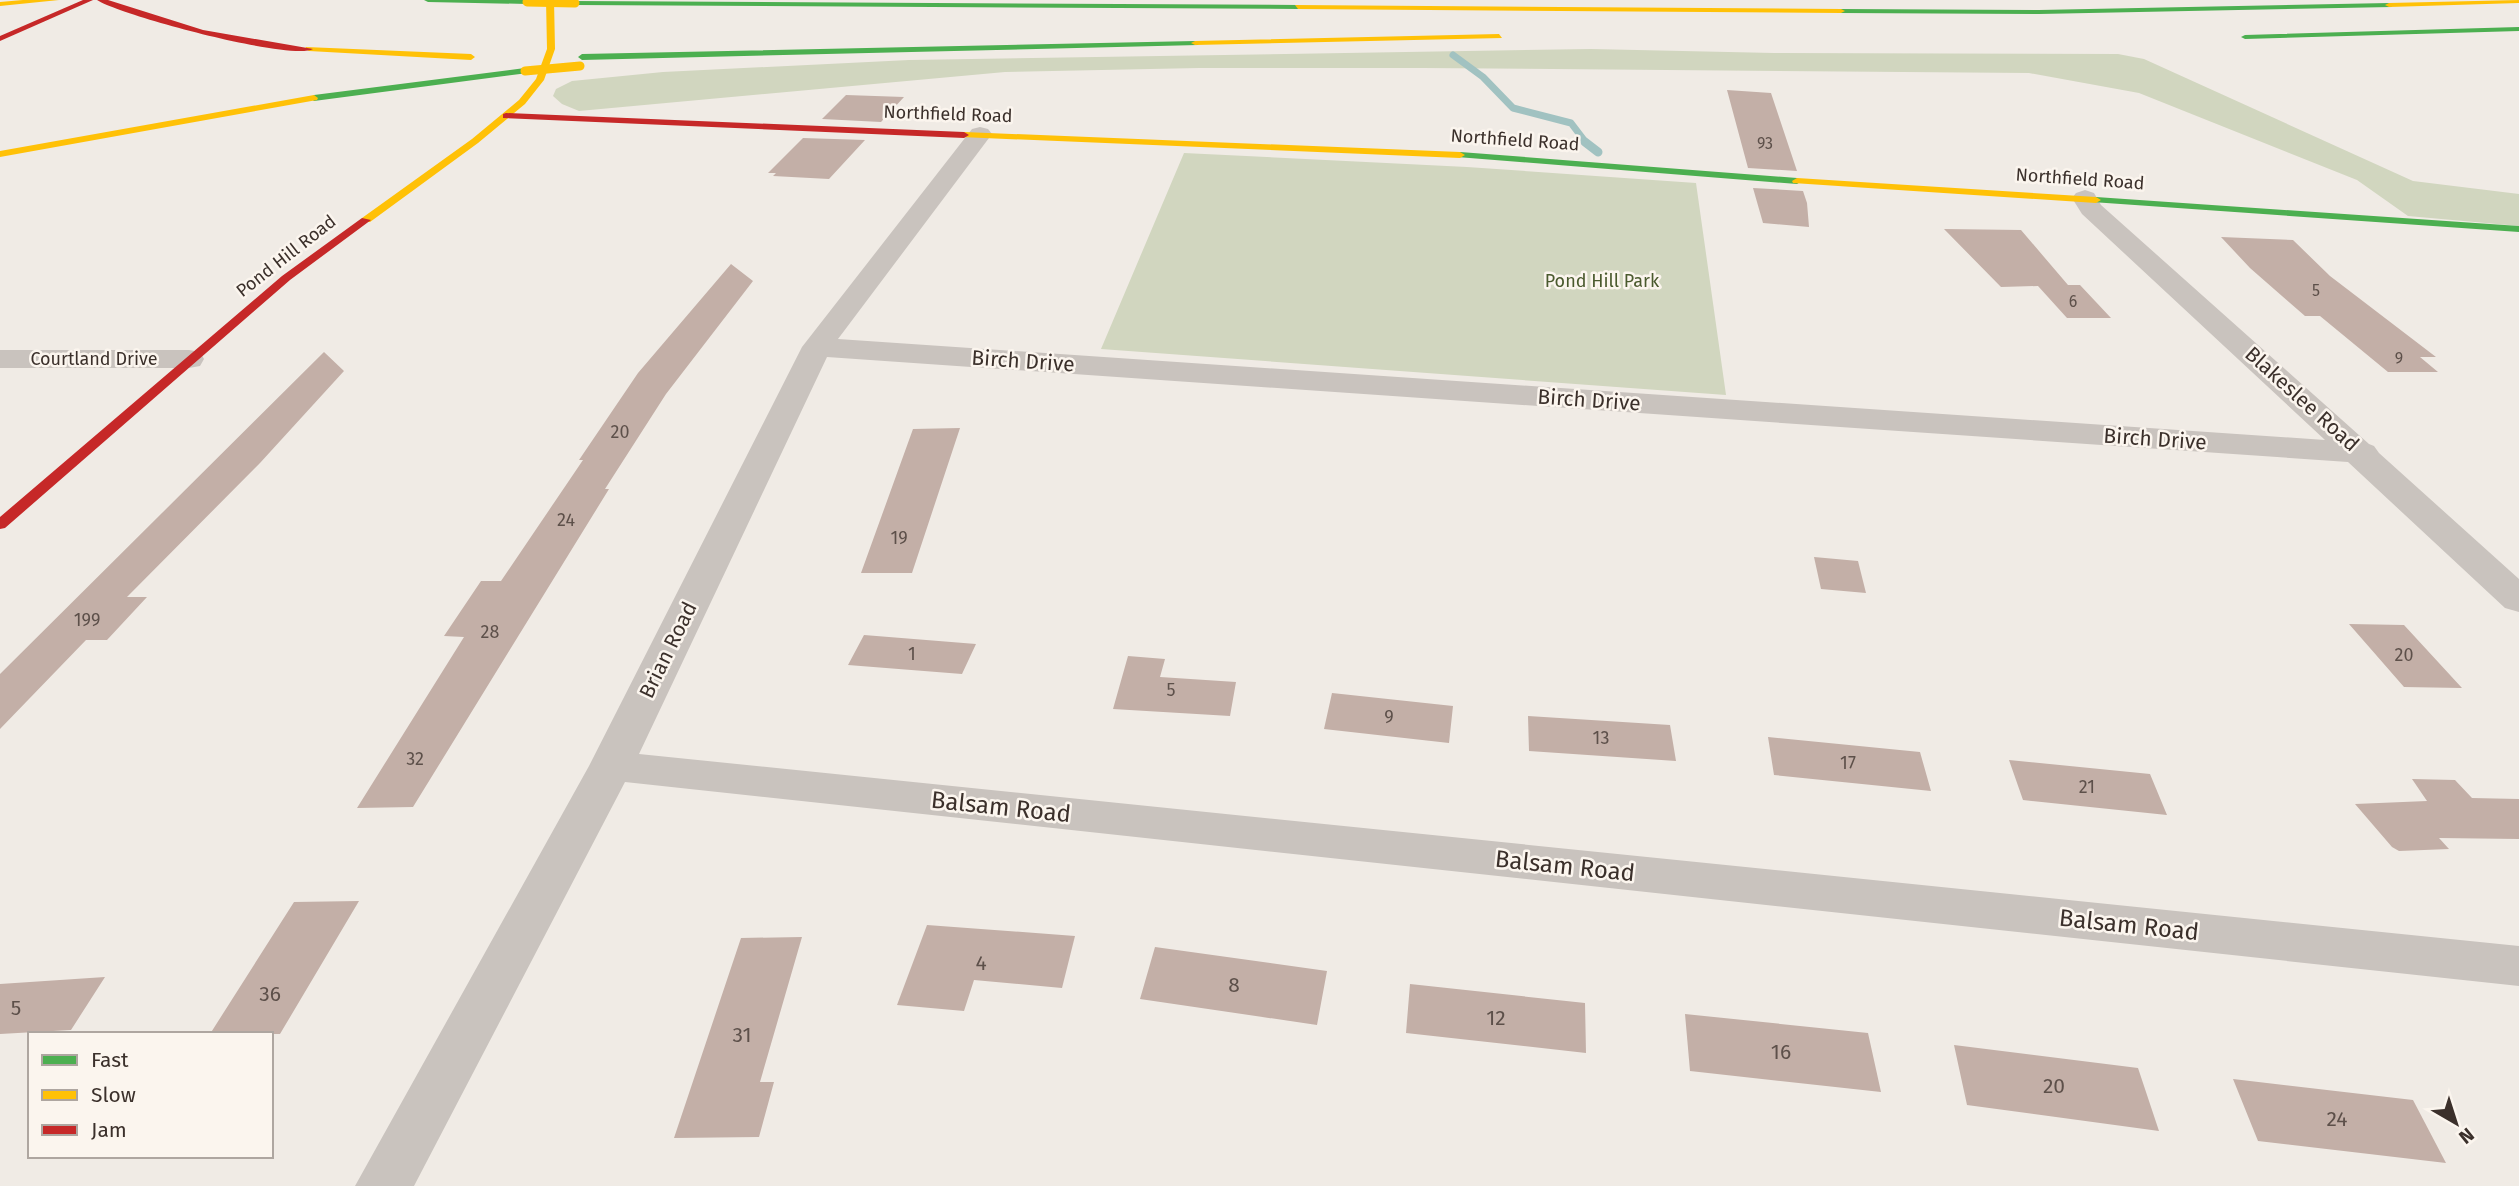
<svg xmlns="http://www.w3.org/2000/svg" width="2519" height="1186" font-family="'Fira Sans',sans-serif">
<rect width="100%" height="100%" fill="#f0ebe5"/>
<path fill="#d1d6bf" d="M1591,49L1774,53L2118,54L2144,59L2413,181L2519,194V226L2408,216L2357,180L2139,93L2029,73L1423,68H1199L1005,72L579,111L562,104L553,96L556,89L572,81L663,72L909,60Z
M1184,153L1467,167L1696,183L1726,395L1101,349Z"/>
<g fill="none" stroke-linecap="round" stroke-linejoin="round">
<path stroke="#a1c2c1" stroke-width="7" d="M1453,55L1483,77L1513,108L1571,123L1587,144"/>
<path stroke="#a1c2c1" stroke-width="9" d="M1585,142L1598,152"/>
</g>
<path fill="#c3afa7" d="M1727,90L1771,93L1797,171L1748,168Z
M846,95L904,97L881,122L822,119Z
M803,138L865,140L829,179L773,176L776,173H768Z
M1753,188L1803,191L1807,203L1809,227L1763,223Z
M1944,229L2021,230L2068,285H2080L2111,318H2067L2038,286L2001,287Z
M2221,237L2293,240L2330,276L2436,357H2420L2438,372H2388L2320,316H2305L2250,268Z
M731,264L753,281L666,394L605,489H609L413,807L357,808L464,637L444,636L481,581H501L583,460H579L638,373Z
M324,352L344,371L260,463L127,597H147L107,640H86L0,729V674Z
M960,428L912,573H861L913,429Z
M1814,557L1858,561L1866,593L1821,589Z
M2349,624L2404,625L2462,688L2404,687Z
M864,635L976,644L962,674L848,665Z
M1128,656L1165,659L1160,677L1236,682L1230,716L1113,709Z
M1332,693L1453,706L1449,743L1324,729Z
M1528,716L1670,725L1676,761L1529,751Z
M1768,737L1920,752L1931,791L1774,775Z
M2009,760L2150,774L2167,815L2023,800Z
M2412,779L2455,780L2472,798L2519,799V839L2439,838L2449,849L2399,851L2392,847L2355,804L2427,801Z
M359,901L280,1034H210L294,902Z
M927,925L1075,936L1062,988L974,980L964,1011L897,1005Z
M802,937L760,1082H774L759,1137L674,1138L741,938Z
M1155,947L1327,971L1317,1025L1140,999Z
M105,977L71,1030L0,1034V984Z
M1410,984L1585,1003L1586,1053L1406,1033Z
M1685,1014L1868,1033L1881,1092L1690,1071Z
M1954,1045L2138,1068L2159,1131L1967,1105Z
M2233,1079L2413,1100L2446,1163L2258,1141Z"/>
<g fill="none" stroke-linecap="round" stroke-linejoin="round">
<path fill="#c9c3be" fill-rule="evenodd" d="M980,127L988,129L992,134L838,339L2325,440L2082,214L2072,198L2076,193L2085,190L2094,193L2101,205L2369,444L2374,446L2379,453L2519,579V612L2505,608L2348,462L827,357L639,754L2519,946V986L625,782L414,1186H355L589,766L802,347L972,129Z
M0,350H189L200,352L204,359L200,366L189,368H0Z"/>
<path fill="#4caf50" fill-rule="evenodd" d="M424,0H528L531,2L527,4L428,2Z
M572,1L1298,5L1302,7L1298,9L575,5Z
M2389,3L2392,7L2039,14L1841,13L1837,11L1841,9L2039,10Z
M2519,27V31L2245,39L2241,37L2245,35Z
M1195,41L1199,43L1198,45L582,60L578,57L582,54Z
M525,68L529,71L528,73L314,101L310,98L314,95Z
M1460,152L1797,178L1802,181L1797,184L1457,157L1455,155Z
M2096,197L2519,226V232L2092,202L2091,200Z"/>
<path fill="#ffc107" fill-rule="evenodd" d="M23,0H59L0,6V2Z
M546,0H554L555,49L544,80L525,104L478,143L370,222H362V218L472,139L519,100L536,79L547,49Z
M2519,0V3L2389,7L2385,5L2389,3Z
M1295,5L1841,9L1845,11L1841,13L1298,9Z
M1499,34L1502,38L1195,45L1191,43L1195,41Z
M306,47L471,54L475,57L471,60L309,51L305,49Z
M314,95L318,98L317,100L0,157V151Z
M964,132L1460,152L1465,155L1460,158L961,137L959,135Z
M1797,178L2096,197L2101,200L2096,203L1793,183L1792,181Z"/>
<path fill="#c62828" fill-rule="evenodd" d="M83,0H93L0,41V36Z
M97,0H108L203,30L313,49C291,61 122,16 97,0Z
M506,113L964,132L969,135L964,138L503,118V114Z
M362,218L371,220L290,280L5,528L0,529V517L282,276Z"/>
<path stroke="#ffc107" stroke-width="9" d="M527,2L575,3
M525,71L580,66"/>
</g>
<g text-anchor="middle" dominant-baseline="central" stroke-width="5" stroke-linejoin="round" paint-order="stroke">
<g font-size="16" fill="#5d504a">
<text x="1765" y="143">93</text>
<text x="2316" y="290">5</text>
<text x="2073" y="301">6</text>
<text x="2399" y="358">9</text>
</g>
<g font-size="18" fill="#3b302b" stroke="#fbf5ee">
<text transform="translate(948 114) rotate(2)">Northfield Road</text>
<text transform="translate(1515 140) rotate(4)">Northfield Road</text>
<text transform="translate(2080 179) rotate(4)">Northfield Road</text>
<text transform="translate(286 256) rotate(-38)">Pond Hill Road</text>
<text x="94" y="359">Courtland Drive</text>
</g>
<g font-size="18" fill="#4a5a2e" stroke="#fbf5ee">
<text x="1602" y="281">Pond Hill Park</text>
</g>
<g font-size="18" fill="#5d504a">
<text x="620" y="432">20</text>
<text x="566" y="520">24</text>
<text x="899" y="538">19</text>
<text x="87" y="620">199</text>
<text x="490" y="632">28</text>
<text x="912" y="654">1</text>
<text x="2404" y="655">20</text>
<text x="1171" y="690">5</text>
<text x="1389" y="717">9</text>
<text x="1601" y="738">13</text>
<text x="415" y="759">32</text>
<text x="1848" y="763">17</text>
<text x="2087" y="787">21</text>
</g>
<g font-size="21" fill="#3b302b" stroke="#fbf5ee">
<text transform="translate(1023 361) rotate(4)">Birch Drive</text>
<text transform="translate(2302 399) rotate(42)">Blakeslee Road</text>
<text transform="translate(1589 400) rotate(4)">Birch Drive</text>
<text transform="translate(2155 439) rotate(4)">Birch Drive</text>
<text transform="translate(668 650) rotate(-64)">Brian Road</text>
</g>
<g font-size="21" fill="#5d504a">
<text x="981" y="963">4</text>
<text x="1234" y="985">8</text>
<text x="270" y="994">36</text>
<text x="16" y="1008">5</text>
<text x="1496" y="1018">12</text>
<text x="742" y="1035">31</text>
<text x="1781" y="1052">16</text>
<text x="2054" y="1086">20</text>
<text x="2337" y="1119">24</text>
</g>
<g font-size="24" fill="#3b302b" stroke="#fbf5ee">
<text transform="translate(1001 807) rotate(6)">Balsam Road</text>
<text transform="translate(1565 866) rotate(6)">Balsam Road</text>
<text transform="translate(2129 925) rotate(6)">Balsam Road</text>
</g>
</g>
<rect x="28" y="1032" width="245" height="126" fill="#fbf5ee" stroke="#aea6a0" stroke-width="2"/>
<rect x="42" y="1055" width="35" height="10" fill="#4caf50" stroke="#aea6a0" stroke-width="2"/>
<text x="91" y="1067" font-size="21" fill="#3b302b">Fast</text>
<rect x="42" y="1090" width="35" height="10" fill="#ffc107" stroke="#aea6a0" stroke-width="2"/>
<text x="91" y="1102" font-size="21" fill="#3b302b">Slow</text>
<rect x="42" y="1125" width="35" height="10" fill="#c62828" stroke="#aea6a0" stroke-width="2"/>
<text x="91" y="1137" font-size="21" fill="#3b302b">Jam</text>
<g transform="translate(2456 1123) rotate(141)" stroke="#fbf5ee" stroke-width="5" paint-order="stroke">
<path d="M0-5L12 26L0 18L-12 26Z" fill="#3b302b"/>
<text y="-10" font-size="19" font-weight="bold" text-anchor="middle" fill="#3b302b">N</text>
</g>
</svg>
